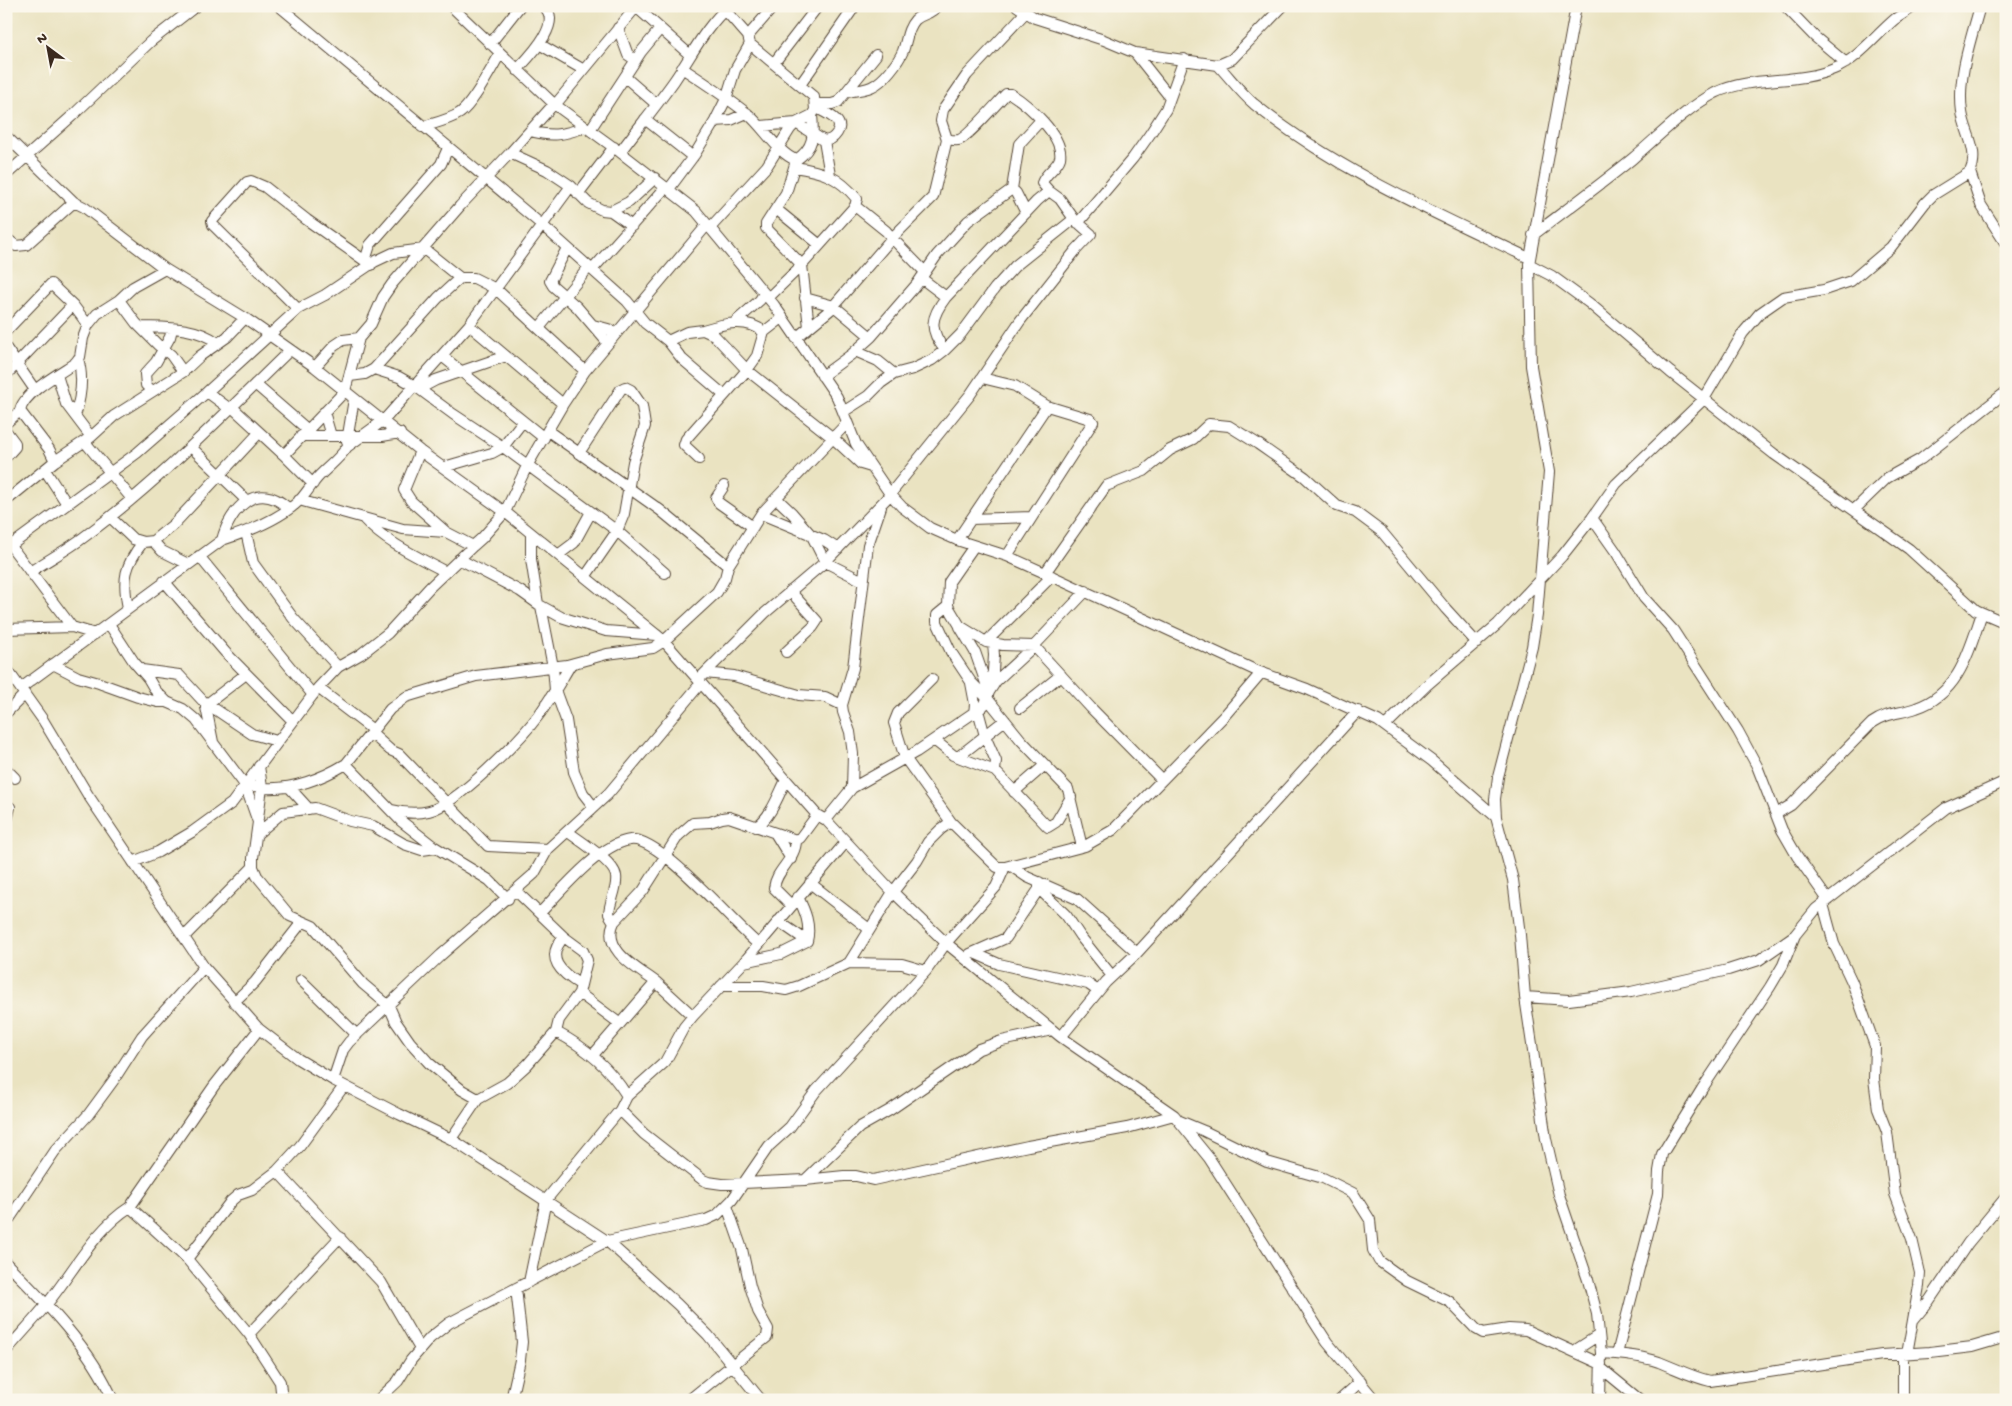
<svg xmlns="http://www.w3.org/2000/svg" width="2012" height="1406" font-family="'Gochi Hand',sans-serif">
<rect width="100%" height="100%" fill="#fbf7ec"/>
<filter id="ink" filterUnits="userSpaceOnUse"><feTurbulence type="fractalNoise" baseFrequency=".02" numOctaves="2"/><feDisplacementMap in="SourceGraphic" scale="10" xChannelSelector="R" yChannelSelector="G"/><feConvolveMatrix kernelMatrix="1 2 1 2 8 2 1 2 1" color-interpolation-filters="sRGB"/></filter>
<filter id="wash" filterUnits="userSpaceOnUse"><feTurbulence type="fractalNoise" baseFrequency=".0096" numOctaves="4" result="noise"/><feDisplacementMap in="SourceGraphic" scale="20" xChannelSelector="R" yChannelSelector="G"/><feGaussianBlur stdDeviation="1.12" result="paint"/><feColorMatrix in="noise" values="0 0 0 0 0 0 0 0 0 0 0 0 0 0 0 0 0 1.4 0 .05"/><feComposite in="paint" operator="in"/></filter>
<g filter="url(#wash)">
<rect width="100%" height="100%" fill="#eae3c1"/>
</g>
<g filter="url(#ink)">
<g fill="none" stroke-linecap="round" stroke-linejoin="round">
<g stroke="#554636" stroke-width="12">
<path id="minor" d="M279,6L542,225L627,301L645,323L668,341L687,332L703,330L714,335L747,370L833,438L861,464L871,467
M451,6L554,104L620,152L696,211L774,305L837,397L856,444L890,494L902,507L930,528L957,540L1007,556L1045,573L1257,671L1307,689L1378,721L1432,761L1496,817
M635,6L690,55
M1017,6L1035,18L1104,40L1135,53L1218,65L1232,59L1283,6
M1576,6L1529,264L1531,366L1549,472L1537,615L1532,647L1498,777L1495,799L1496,817L1513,880L1520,935L1525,997L1546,1139L1559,1195L1588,1280L1597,1314L1601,1353L1600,1400
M1785,6L1815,37L1846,63
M618,28L628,55L636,60
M748,36L774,6
M490,44L520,6
M539,44L584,70
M1135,53L1169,96
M774,63L818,6
M1218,65C1230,78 1241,93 1254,104C1336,170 1435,213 1529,258
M682,68C705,83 728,98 749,115C764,128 779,154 796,160C814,148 814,135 812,115
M517,70C528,58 565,22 543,6
M625,77L656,104
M800,85L855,6
M847,92C869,89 876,88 890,71C895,65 900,58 903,51C907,40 907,29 915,20C922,13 931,15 937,6
M815,104H832L838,102L876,55
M555,105L636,7
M645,119L693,157
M715,121L731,120L747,113
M761,126L796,123L824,141C830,140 833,139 837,133C846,120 825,113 815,107
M422,127C435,123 449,120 460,113C473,104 491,69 500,54
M590,130L641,52L660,29
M530,131C552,137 564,135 585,127
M6,136L74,202L84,207L165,269L245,318L315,367L420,451L505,512L664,641L817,815L826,820L893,892L946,943L1061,1037L1174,1115L1209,1158L1327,1342L1375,1400
M947,139C951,140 955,141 959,140C968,137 997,103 1006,94H1011C1027,104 1064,136 1060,158C1057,168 1045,173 1042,183L1049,191
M824,141L830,175
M620,152C638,128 657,105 674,81C692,55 705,27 729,6
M510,153L547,170L571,186L588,203L602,210L611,211L629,202L655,178
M794,167C822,171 838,176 857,199L855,206L802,265L809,327
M1970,172L1981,205L2006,244
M6,175L72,116L151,41L196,6
M669,189L695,154L715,121L726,99L735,70L750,44L748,36L725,10
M1012,189L1019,144L1041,120
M578,194L614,147
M776,209L820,245
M611,211L632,226
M1078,223L1133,158L1150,134L1166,109L1184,59
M710,228L767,166L790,129L796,123L812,115L815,110L814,97L750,44
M1533,235C1566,210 1600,185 1632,159C1658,137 1685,109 1715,93C1753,75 1796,85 1834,69C1858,59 1875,36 1895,19C1901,15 1908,11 1914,6
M6,238L16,246L26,245L74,202
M567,248L550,281L553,286L577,307L608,343
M365,261L370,245L441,164L448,148
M1529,264L1552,276L1589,303L1670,372L1774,454L1909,549L1976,610L2006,623
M592,270L666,187
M925,272L892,238L933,197L947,139L941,121L943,110L967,75L1026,12
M921,278L946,297
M768,298L802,265L766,228V224L786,193L796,161
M805,298L834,306L871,337
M119,300L136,323L158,345L171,355L183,372
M298,309L213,225L212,221L247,182L251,181L265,187L307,220L371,265
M734,323L760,300L764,293
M469,325L563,404
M593,325L608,329L616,334
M140,327C167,328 196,326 218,343
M539,328L589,267
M703,330C723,324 746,317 764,332
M6,331L51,284L73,305
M796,338L830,310L892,238L886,231L855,206
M668,341L682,359L724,395
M6,348L35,390
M855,351L878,361L894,374
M442,356L544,438
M315,367L334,346L343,340L359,338L371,324L383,297L392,284L460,206L510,153L554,104
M374,369L399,377L415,386L453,414L503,447L617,531L665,573
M6,375L73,305L88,325
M57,375L66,404L91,437
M350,376L365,374L374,369L438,298L460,278
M822,376L852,354L871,337L917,284L937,255L968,221L1012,189L1016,193L1026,213
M982,378L1015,386L1047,406L1090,419L1093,422L1007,556
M255,384L308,430
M419,389L436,380L506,356
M152,391L146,385L145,374L156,362L170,337L172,329
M207,392L230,409
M232,407L284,455L313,484
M324,412L331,436
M843,412L868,396L881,383L894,374L913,369L932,360L945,350L961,334L995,288L1015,266L1074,219L1060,199L1049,191L1037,201L946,297C931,317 928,329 945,350
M75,416C81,397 84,378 78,359
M6,423L20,411
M6,431L15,443V447L6,457
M548,431L660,510L728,566
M301,436H382L400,433
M347,441L354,399
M85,442L132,499
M191,447L246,500
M420,451L404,490L411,501L446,532
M579,453L621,389L625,387L631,390L642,406L645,426L633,462L624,514L617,531L585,577
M284,455L345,391L359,338
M699,459L684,445L686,439L747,370L757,356L764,332L782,318
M55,461L49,449L20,411C23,393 60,373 75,363L80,357L83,338L88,325L97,314L119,300L133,287L165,269
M444,467L492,453L503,447L523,421
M45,470L67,504
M724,486L716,498L719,503L753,527
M776,498L792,513L812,536L825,562L863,581
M299,500L403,529L446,532L473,546L482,538L505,512L527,466L563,404L585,371L707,225
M6,501L55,461L91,437L114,416L183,372L200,356L227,337L245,318
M1854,510L1887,478L1921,459L2006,392
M761,514L824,540L838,549
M110,517L133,539L143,542L153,541L174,524L259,433
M1592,518L1616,552L1644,598L1673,630L1738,731L1757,766L1782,830L1797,856L1828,900
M364,519C386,543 418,557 446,572
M971,519L1031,517
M246,532L253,563L293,618L338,667
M531,533V559L538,604
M222,540C230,509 257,479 288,508
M957,540L1047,406
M7,541L72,627L95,634
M153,541L162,551L188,564
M10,546L137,453L207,392L298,309L325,295L374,262L393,253L424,249L460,278H474L496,289L585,371
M558,555L574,543L591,512
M199,556L313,695
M459,559L520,591L541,606L561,617L606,631L657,635
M30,572C48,560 67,550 84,537C159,482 223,415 290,350
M1045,573L1106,486L1144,471L1170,450L1193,439L1209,424L1229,426L1258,444L1305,477L1337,506L1355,512L1382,532L1446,609L1477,643
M164,581L225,652L293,721
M541,606L553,667L555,690L566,720L574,772L583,793L593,806
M948,606L937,615V622L951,652L971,682L987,698L1021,740L1068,789L1082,847
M128,608C122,579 125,565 143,542
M109,624L134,662L148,678L155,690L167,702L183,709L196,720L245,785C252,785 258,787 265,788C292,790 323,778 346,764L401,821L433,846L489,880L508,899
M960,627L975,652L989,692
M6,629L72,627
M986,642L1052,576
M786,652L813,627L817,621L790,591
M53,664L78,677L99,683L138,697L158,702H167
M6,668L43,720L88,795L204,967L259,1029L298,1059L333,1080L399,1114L451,1139L607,1241L677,1304L708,1335L761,1400
M142,670L179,675L203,701L252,734L277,741
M705,673L734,676L799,695L825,697L842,705
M699,679L765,613L825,562L887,498L970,395L1020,321L1076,250L1091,234L1074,219
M932,679L898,713L894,723L905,758L951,822
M971,683L975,704L974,714
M992,687L994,655L993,643
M21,688L222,540C247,532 281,519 301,499C308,491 313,482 320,475C329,466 341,457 347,447L384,420L469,325L571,186
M318,688L373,730
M1020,708L1061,675
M978,710L985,736L996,761L995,771
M6,713L25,694
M1385,726L1427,685L1498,624L1562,556L1592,518L1616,484L1704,399L1743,333L1760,313L1783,297L1824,290L1851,281L1891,247L1925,203L1933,195L1970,172C1980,151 1965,133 1962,112C1957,77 1971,40 1980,6
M371,733L390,750L399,754L488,846L548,849
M934,740L953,755L995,771L1048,827L1056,822L1071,797
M213,742L206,707L207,704L246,674
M958,757L1005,720
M346,764L390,709L406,697L476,676L567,665L607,654L653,648L664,641L717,592L725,578L728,566L761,514L847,423
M6,769L15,778
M1162,780L1225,715L1261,673
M245,785L258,822L253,858V867L257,876L290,916L313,926L363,984L389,1006L396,1022L410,1042L429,1063L462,1090L478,1099
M289,787L309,809
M852,788L853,754L850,732L843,712L842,705L853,668L868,545L881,507
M1014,792L1045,765
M392,810C404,813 417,814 429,811C457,804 520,740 538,716C550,700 560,682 571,664
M1776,814L1791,805L1872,723C1888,712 1900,714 1916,708C1959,694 1969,651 1982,613
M258,818L262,787L259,766
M826,820L852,788L916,752L982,707L985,704L989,692L996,681L1034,646L1086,591
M6,825L10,807
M756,827C771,817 778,796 786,780
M568,832C580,841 614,862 616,876C618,889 609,902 609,914L614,922L643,891L678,836L693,823L710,822L722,818L729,817L796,840L800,838L817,815
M775,833L791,859
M257,834L283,812L315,808L350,821L373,826L404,844L422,850L436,848
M133,862L158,852L192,832L232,803L318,688L338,667L361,654L388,633L430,587L473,546
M1011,866L1027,877L1077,899L1137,953
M810,883L869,929
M1039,889L1066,915L1080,936L1112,976
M516,891L564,937L583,951L587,960L579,993L559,1020L556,1032C585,1047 610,1068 627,1096
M1823,904L1834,944L1852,982L1875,1046L1874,1079L1878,1109L1887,1132L1895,1194L1912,1239L1920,1273L1919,1286L1907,1354
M791,905L774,888C776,869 796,860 796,840
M540,913C561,891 600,844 630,840C659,835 734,925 758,944
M778,921L807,941
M614,922C601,950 637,968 656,982
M185,936L253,867
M564,937C544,958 561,973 581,985
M974,953L999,964L1088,984L1098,991
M970,954L1006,938L1039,889V882
M744,962L781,954L807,941C811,925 805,911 798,897
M849,963L893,892L917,861L928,842L941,829L951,822L997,867H1005L1085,846L1113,830L1162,780L1091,708L1034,646L1003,645L986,642L960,626L948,606L949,582L974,546
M301,980L357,1035
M721,986H763L786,990L799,986L849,963L902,964L926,971L946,943L996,887L1005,867
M579,993L619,1023
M1525,997L1569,1000L1631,992L1728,970L1759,960L1795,935L1816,909L1946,808L2006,781
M234,1002L255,982L302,922
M1061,1037L1106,982L1137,953L1358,711
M593,1055L656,982L693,1016
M333,1080L343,1050L349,1042L441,955L534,874L548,849L608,794L701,683
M620,1110L644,1134L703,1180L708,1182L722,1184L805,1180L844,1176H856L873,1180L1028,1146L1127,1128L1174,1115
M1180,1121L1204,1131L1267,1162L1323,1178L1353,1193L1370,1220L1373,1250L1379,1261L1407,1281L1450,1302L1476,1329L1483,1333L1509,1329L1526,1330L1601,1364
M451,1139L478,1099L507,1083L527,1065L556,1032
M277,1171L381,1282L420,1349
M805,1180L860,1127L890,1110L979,1049L1002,1041L1052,1030
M130,1207L187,1259L249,1334L280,1382L282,1400
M6,1224L55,1151L88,1115L113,1081L142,1036L204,967
M187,1259L231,1201L238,1195L252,1190L277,1171L300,1146L344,1086
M6,1263C44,1301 92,1349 113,1400
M529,1282L546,1200L620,1110L627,1096L665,1062L684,1027L693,1016L744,962L846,842
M1914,1319L1929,1301L1968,1243L2006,1197
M249,1334L340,1237
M6,1351C20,1335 34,1320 47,1304C73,1272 95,1229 130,1207L214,1086L259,1029
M1574,1351L1599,1335
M1601,1353C1620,1354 1641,1356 1659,1362C1677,1369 1692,1377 1710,1381L1882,1355L1930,1352L1972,1347L2006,1337
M1617,1354L1658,1194L1659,1171L1662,1154L1702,1089L1770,987L1783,965L1795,935
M1903,1354V1400
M1601,1368L1640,1400
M378,1400L398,1381L411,1360L430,1338L449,1323L607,1241L706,1220L717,1215L732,1200L769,1146L790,1127L816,1091L926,971
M511,1400L520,1360L522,1342L516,1288
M689,1400L767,1337L768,1329L758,1311L750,1286L742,1249L727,1206
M1340,1400L1361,1381"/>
</g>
<use href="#minor" stroke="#fff" stroke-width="10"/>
</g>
</g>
<rect width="2012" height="1406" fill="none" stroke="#fbf7ec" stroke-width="25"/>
<g transform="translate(48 48) rotate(328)" stroke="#fbf7ec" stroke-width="4" paint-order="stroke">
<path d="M0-4L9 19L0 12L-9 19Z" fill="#3b2a1e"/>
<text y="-8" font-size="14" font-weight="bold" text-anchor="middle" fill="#3b2a1e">N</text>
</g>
</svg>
